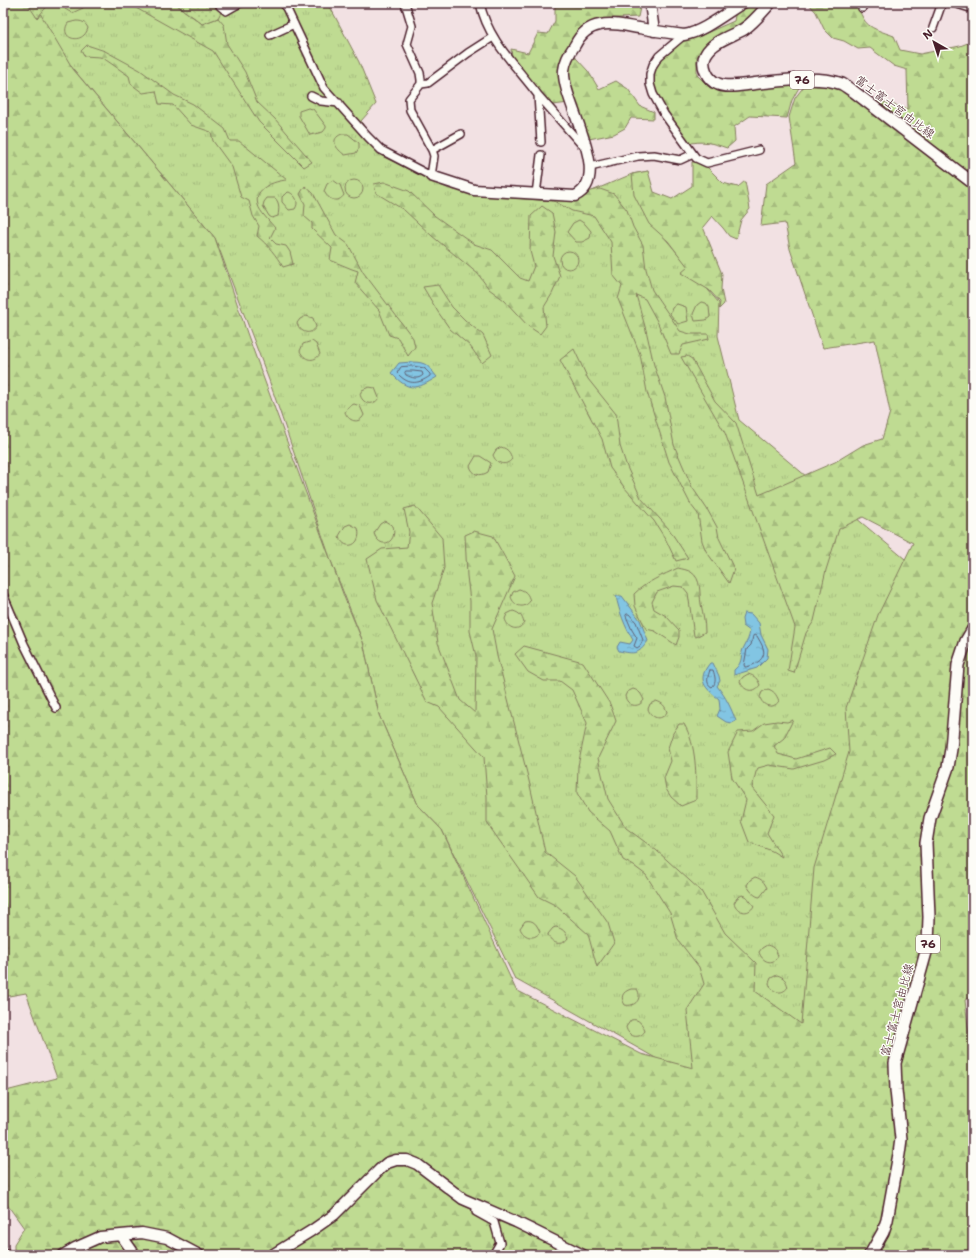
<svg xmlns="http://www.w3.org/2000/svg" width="976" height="1258" font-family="'Shantell Sans','Klee One',sans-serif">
<defs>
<pattern id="grass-tufts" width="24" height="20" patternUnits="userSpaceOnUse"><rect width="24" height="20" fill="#bfdb92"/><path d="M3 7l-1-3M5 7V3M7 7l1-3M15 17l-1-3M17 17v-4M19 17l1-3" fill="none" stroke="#a6bc7e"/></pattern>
<pattern id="forest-firs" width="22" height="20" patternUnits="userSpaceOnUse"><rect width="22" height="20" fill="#bfdb92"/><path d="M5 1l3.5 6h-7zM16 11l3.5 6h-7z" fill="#a6bc7e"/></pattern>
<pattern id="park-dots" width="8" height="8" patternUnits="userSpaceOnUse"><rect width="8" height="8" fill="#bfdb92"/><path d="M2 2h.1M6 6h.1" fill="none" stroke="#a6bc7e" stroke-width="1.8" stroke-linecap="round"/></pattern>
<pattern id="water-ripples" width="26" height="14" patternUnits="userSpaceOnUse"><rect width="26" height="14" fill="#82c5e3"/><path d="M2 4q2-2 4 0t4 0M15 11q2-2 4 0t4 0" fill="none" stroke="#72a9c3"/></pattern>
</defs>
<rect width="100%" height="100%" fill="#f2e1e3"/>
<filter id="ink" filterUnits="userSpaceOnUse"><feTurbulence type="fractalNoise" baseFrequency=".025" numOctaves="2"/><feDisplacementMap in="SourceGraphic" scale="8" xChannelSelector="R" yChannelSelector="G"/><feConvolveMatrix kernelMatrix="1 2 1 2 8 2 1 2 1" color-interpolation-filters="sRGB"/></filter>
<g filter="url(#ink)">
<path fill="url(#grass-tufts)" stroke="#847d5e" d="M45,3H227L233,11L252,3H328L359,62L376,104L361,121L380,155L449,189L513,198L579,203L592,191L632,174L648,171L649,219L719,303L718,336L739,420L911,564L804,1029L700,1083L515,979L442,830L418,805L379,715L363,642L331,561L269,380L215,238L59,52L37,18Z"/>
<path fill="url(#forest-firs)" stroke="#847d5e" d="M3,3H34L73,69L215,238L247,333L345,599L363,642L379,715L418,805L442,830L516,990L641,1054L693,1068L687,1010L704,984L699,967L678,940L670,913L646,875L634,866L623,860L610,831L588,812L577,793L578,766L587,723L572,690L560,681H544L528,672L515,654L524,646L583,662L610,704L616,721L598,758L608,799L626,828L656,850L701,891L725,933L756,963L755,991L801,1024L814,868L849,752L846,708L878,615L913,543L863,517L839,529L826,570L814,621L806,633L794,673L788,671L795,627L725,433L681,357L687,356L692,359L715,401L736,423L759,495L835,462L863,445L882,439L890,412L875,340L823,348L790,249L785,223L761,226L766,184L796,163L789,117L795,98L808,81L845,79L859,95L908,109L907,70L894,66L870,48L858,49L844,41L833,38L824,29L816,12L808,3H855C859,8 860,13 863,18C868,29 884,32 894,36L900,50L920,54L960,46L973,41V996L965,1000L973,1073V1255H14V1244L24,1228L6,1203L3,1150V1088L6,1091L57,1078L26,993L3,997Z
M127,3H176C181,10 194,17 202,24L218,18L224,25L227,44L245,72L257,102L275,119L312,162L304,167L259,122L213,51Z
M555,3H641L638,17L600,19L585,27L571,44L576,58L588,71L599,89L616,81L628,89L640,106L654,112V119L631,118L625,128L614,134L589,139L569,103L553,105L540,92L512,57L511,49L528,53L538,33L548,34L555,21Z
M748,3H763L750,17L705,45L697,57V75L710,88L728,91L801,84L792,100L787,118L750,116L734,127L735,141L727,148C712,143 703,140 687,144L673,126L654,91L653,77L657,63L682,39L704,34L734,21L736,10Z
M87,45L105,51L140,70L174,95L193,104L225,129L230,141H239L287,180C274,181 253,188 258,205C259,211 271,223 275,228L270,238L276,244L286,246L290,252L293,264L283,267C276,255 268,245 257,236L259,226L253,216L249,201L241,197L232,167L213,141L211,132L191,125L173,105L159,104L156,91L143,93L131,84L129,76L106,60L100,57L84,56L81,51Z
M700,160L723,183L738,187L745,181L750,209L741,220L736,239L729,236L723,228L712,216L703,227L722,274L721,289L724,304L719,309L720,302L709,290L681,273L688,267L668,241L649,224L634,195L632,174L648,171L654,192L672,199L692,186V162Z
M384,182L409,191L435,216L474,244L492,250L520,278L528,281L534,266L530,251L531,216L542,206L552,213L556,232L553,256L560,276L552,294L544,307L546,326L540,334L528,326L504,300L489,289L478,274L432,236L404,210L376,193L374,184Z
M305,186L313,193L336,235L348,244L363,272L413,338L415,347L408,356L398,338L389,335L379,310L355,283L358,271L352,269L330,260L332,248L312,229V223L304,216L305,204L300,194Z
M600,189L614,194L627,210L633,227L643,245L646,269L652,290L680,331L690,334H708L709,339L683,345L679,354H671L657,321L645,299L636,295L646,330L654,365L665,397L674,445L692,487L707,509L717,527L719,538L734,569L729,583L706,551L702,541L698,514L691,505L669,462L647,392L640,354L618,299L622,286L613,275L611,242L594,216L572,211L552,200Z
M438,285L452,307L465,320L483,335L492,355L482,363L470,346L450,329L438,312L423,287Z
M574,349L588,379L616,414L620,446L627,467L641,498L669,529L688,558L676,561L666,540L654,521L624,487L610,468L602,439L560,360Z
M415,506L442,538L444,568L432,603L438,643L460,700L475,713L476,656L470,631V601L467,576L465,535L474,531L493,536L515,576L492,629L497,656L529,781L545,852L575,876L608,923L614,943L597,967L588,934L555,905L539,897L487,823V797L484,757L439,707L427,702L377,600L367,559L382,549L407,547L409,532L404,509Z
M678,568C682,569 688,570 691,572C702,579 699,593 701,604C703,614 705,622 705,632L696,637L694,636L688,593L683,587L674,586L657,592L652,602L654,609L666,616L679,630V637L676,645L655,631L646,629L635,606L634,594C646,582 663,575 678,568Z
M793,720L784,738L774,746L778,754L796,759L830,748L836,754L824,760L794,769L769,765L758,768L756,772L752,788L774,815L767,833L782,857L772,851L749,842L741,821L746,800L732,778L728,752L738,732L753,731L764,723L777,721L787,722Z
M679,724H684C697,746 696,775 696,800L681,806L671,797L666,789L664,778L671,761L668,748L673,733Z"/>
<path fill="url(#park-dots)" stroke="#847d5e" d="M27,3H50L37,18Z
M176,3H225V4L218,18L202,24C195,17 181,10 176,3Z"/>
<path fill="#bfdb92" stroke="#847d5e" d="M64,3H87L83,8L72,13L65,9Z
M76,21C82,21 85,22 88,28C83,46 58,39 68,23Z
M308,108L313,109L326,126V128L323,132L310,135L299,116V111Z
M342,134H348L359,143V148L356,153L345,155C336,149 329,139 342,134Z
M345 189a9 9 0 1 1 18 0a9 9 0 1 1-18 0Z
M333,180L340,185L344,195C338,204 328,200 324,191L327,184Z
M289,192C297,196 299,203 295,209L289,210L282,202V197L286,193Z
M267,198H275C280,203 279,209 278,216L272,218L269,216L263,206L264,202Z
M579,220L585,224L591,231L590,238L582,242H576L567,232L573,223Z
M560 260a9 9 0 1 1 18 0a9 9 0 1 1-18 0Z
M701,302L706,303L709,307L710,317L706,320L695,321L693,314L697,305Z
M677,304L686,307L688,321L678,324L670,314L672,308Z
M306,316L313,318L316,327C311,336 300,333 297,323L300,319Z
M312,341L316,344L320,354C314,363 304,360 300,351L303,344Z
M369,387L375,388L379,398C373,407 362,404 360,394L362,390Z
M354,404L360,406L364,415C359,425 348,421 345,412L348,407Z
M501,447C508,449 510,452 512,459C506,467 496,464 493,455L496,450Z
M476,456H480L491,463L488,472C480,477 473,475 470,466Z
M385,521L393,526C398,544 379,550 374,533L380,524Z
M350,524L358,528C363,546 344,552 339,536L345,526Z
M519,589C526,591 528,594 530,601C524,610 514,606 511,597L513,592Z
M513,611C520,613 522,616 524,623C518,632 508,629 505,619L507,614Z
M748,674C755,676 757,678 760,685C754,694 743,691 740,681L743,677Z
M633,689C640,691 641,694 644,700C638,709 627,706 625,696L627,692Z
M768,689C774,691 776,694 779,701C773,710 762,706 760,697L762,692Z
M656,701C663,703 665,706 667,712C661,722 651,718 648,709L650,704Z
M755,877C762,879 764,882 767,888L760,897C755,897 749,890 747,885L750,880Z
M742,895L747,897L754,906C748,916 737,912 734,903L737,898Z
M525,921C534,919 537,925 540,932C534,941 523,937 520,928Z
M556,927C563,929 565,931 568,938C562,947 551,944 548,934L553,928Z
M767,945C774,947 776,950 778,956C773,966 762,962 759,952L762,948Z
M777,975C784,977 786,980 788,987C782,996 771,992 769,983L771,978Z
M631,989H637C643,999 635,1007 625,1005C620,997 622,992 631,989Z
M631,1020C639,1018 642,1024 645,1031C639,1040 628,1037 626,1027Z"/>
<path fill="url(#water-ripples)" stroke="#6c8399" d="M412,362C427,362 428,366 437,377C416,390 409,392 391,373L399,363Z
M616,596H622L640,620L648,641C638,655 635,654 619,651L617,647L620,642L630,644L633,640C625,627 619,611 616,596Z
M744,613L751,614L759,623L761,635L768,649L767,658L757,668L734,675V670C745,661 739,655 744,647C747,641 749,638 750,631L743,626L742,619Z
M710,663H713L719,676L720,681L717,686C726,697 731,708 736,721L732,723L726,722L717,716L720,709L719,699C705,688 696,680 710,663Z"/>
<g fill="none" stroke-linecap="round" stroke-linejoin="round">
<path stroke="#606175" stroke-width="1" d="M413,366L424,368L430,374V376C417,385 408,385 397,373L401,367Z
M406,371H413L422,372L423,375C418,380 412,378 406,375L405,373Z
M627,614H629L636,622L643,640L640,646L637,648L634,646L637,638L632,630L626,616Z
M755,635L757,636C759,640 762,644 763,648C767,659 754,666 745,667L744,665L747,649L751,645L753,636Z
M710,670H713C715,676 717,683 712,687C705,684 708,676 710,670Z"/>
<g stroke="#4a1f2b" stroke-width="10">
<path id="street" d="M284,3L324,88L368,137L381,150L431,176L434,156L432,150L410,110L409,99L421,84V80L420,73L407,44L412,26L405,3
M480,3C487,39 517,67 538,95
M954,3L973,9
M220,6L226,11L240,3
M862,8L863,3
M933,28L942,3
M270,35L294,24
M684,35L659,56L653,65L650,74V84L653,94L664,114L696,158L707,163L759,150
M421,84L428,83L468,53L493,37
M311,96L321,101L339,103
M541,142L538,95L581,144L586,145
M432,150L461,134
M590,167L638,156L654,155L680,160L693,154
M536,194L541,155
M3,594L24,644L56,708
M476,1206V1212L494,1222L500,1243L493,1255"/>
</g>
<g stroke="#4a1f2b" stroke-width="13">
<path id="secondary" d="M650,3L654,31
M431,176L474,190L575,196C615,177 561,101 564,70C565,61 570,52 575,45C580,35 588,27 600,25C612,22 626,26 639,28C654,31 669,33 684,35C703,32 726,13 743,3
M121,1235L135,1255
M3,1254L5,1255
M63,1255L75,1248L100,1237L142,1233L167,1238L199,1255
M272,1255L311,1231L334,1215L379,1170L387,1163L396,1160H407L417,1164L463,1199L516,1222L583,1255"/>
</g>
<g stroke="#4a1f2b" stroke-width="14">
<path id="primary" d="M770,3C762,12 754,22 744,29C732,36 713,41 706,54C700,64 707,80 718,84C727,88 741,85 751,84C775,81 820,75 842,84C846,86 849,89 853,91L973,183
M870,1255L883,1232L887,1220L899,1154L901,1139L896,1090L895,1063L928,945L929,917L926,843L930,818L948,767L951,749L958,665L966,641L973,629"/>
</g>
<use href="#street" stroke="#fdfcf7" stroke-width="7"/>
<use href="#secondary" stroke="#fdfcf7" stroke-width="10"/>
<use href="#primary" stroke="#fdfcf7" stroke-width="11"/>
</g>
</g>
<g text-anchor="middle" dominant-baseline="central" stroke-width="3" stroke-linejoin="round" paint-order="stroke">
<g fill="#fdfcf7" stroke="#806168" stroke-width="1">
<rect x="790" y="71" width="24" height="18" rx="3"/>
<rect x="916" y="935" width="24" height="18" rx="3"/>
</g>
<g font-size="11" font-weight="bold" fill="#4a1f2b">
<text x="802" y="80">76</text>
<text x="928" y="944">76</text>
</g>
<g font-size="12" fill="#4a1f2b" stroke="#fdfcf7">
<text transform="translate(895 107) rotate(37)">富士富士宮由比線</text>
<text transform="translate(897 1010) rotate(-75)">富士富士宮由比線</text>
</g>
</g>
<rect width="976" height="1258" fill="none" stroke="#fdfcf7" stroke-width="16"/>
<rect x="8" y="8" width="960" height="1242" fill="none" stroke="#4a1f2b" stroke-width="1.5" filter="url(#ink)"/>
<g transform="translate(934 42) rotate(321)" stroke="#fdfcf7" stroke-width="3" paint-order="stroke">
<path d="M0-3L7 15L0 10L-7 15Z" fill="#4a1f2b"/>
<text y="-6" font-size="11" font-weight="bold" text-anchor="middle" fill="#4a1f2b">N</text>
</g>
</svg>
